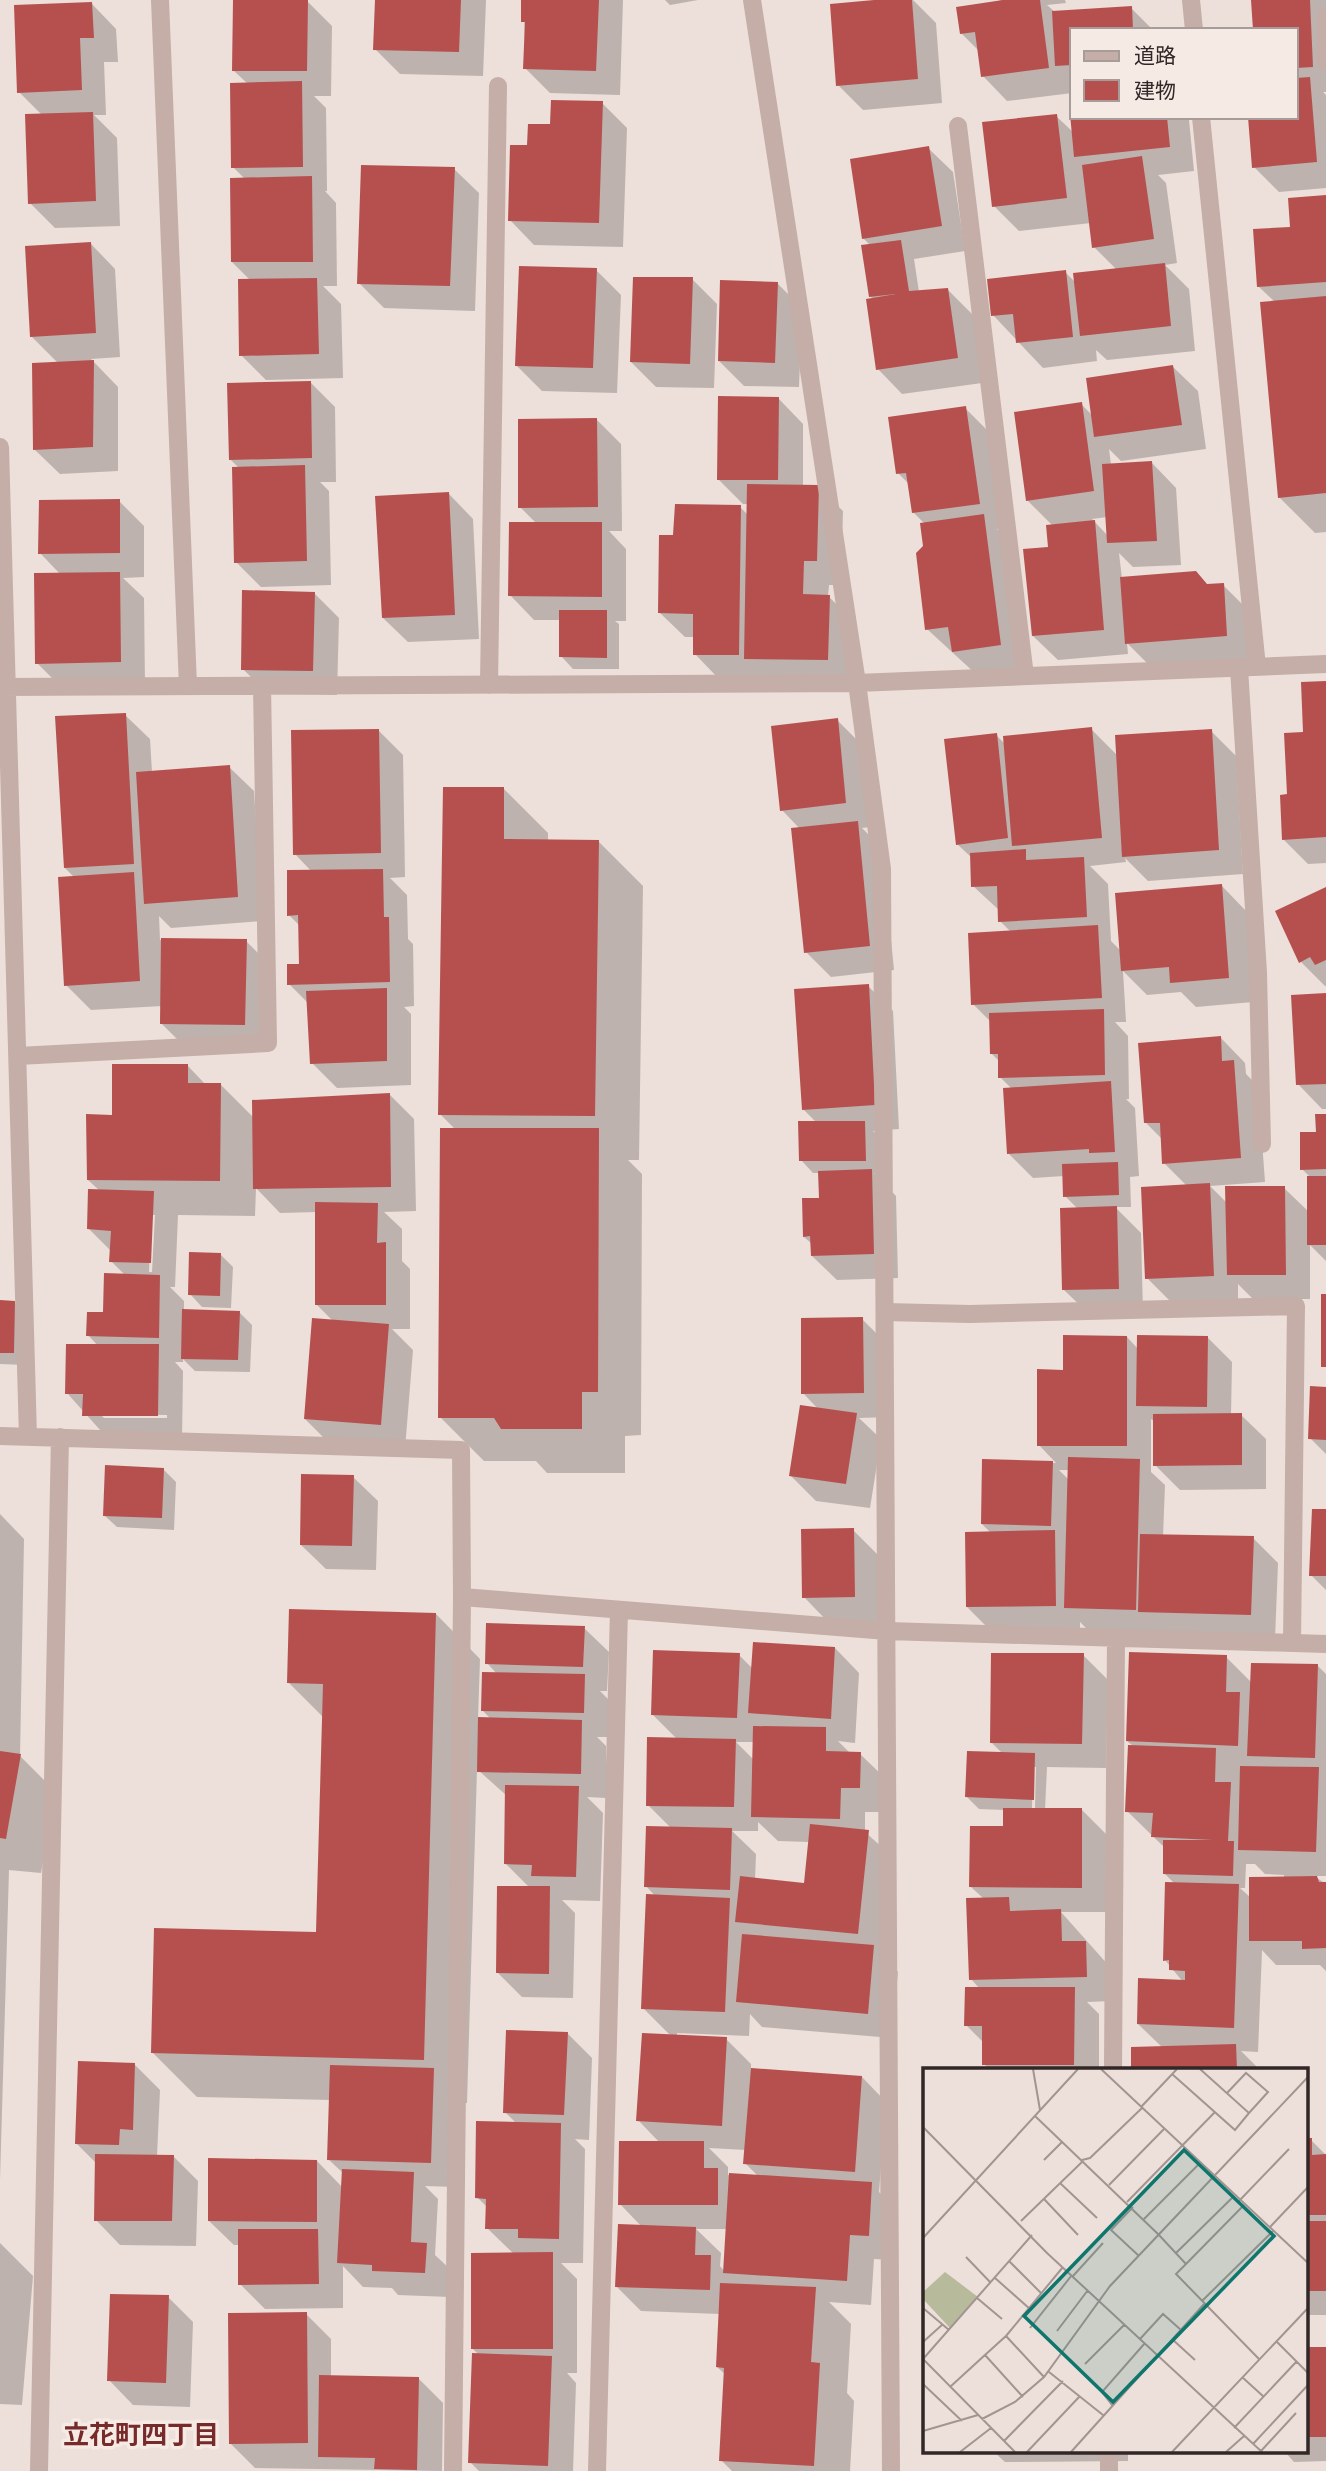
<svg xmlns="http://www.w3.org/2000/svg" width="1326" height="2471" font-family="'Roboto Condensed','Noto Sans JP',sans-serif">
<rect width="100%" height="100%" fill="#eddfd9"/>
<path fill="#0003" fill-rule="evenodd" d="M377,0H486L483,76L400,74L375,49Z
M524,0H623L620,95L550,93L525,68Z
M665,0H698L670,5Z
M895,0H913L936,23L942,103L863,110L838,85Z
M999,0H1065L1066,3L1047,5L1055,12L1131,8L1153,30H1072V93L1007,101L983,76L979,51L961,33L1001,2Z
M1253,0H1326V92H1323L1326,95V188L1279,192L1254,167L1296,117V30Z
M307,1L332,26L331,96H314L326,108L327,191H325L336,203L337,286H323L341,304L343,378L266,380L241,355L251,281L232,262L245,179L233,167L248,84L234,71Z
M92,4L116,29L118,62H104L106,115H94L117,138L120,226L55,228L30,203L42,115L19,92Z
M602,103L627,128L623,247L534,245L510,220L529,147L552,126Z
M1071,105L1072,117H1187L1189,120L1194,171L1158,175L1166,183L1177,263L1165,265L1189,289L1195,351L1107,360L1096,350L1097,361L1043,368L993,315L1065,272L1076,283L1117,270L1094,247L1091,223L1019,231L994,206L1056,116L1074,133Z
M928,148L953,172L965,251L914,259L919,292L948,290L973,315L982,383L902,394L878,369L874,300L870,296L871,246L863,238Z
M454,169L479,193L475,311L384,308L359,283Z
M1326,197V532L1315,533L1279,497L1275,302L1259,287L1292,228Z
M91,244L115,269L120,357L91,359L118,387V471L60,474L35,450L58,363L31,336Z
M596,270L621,295L617,393L542,391L517,366Z
M692,279L717,304L714,388L656,387L631,362Z
M777,283L802,308L799,387L744,386L719,361Z
M1173,367L1198,391L1206,449L1121,461L1109,449L1111,465L1152,463L1176,488L1181,565L1133,567L1119,553L1122,579L1223,585L1248,610L1251,660L1152,668L1127,643L1128,654L1058,660L1033,636L1053,526L1027,500L1081,404L1093,416ZM1107,517L1108,536L1092,519Z
M310,382L335,407L336,482H320L329,491L331,585L261,587L236,562L240,469L230,459Z
M779,399L803,424V486L818,487L843,511L841,585H829L828,596L854,621L852,684L719,679L695,654V637H685L660,613L675,537L740,507L748,515V504H743L719,480Z
M965,408L990,433L1003,528L997,529L1009,541L1025,670L978,676L927,629L925,524L913,512L910,485L898,473Z
M597,420L621,444L622,531H609L626,549V621H615L619,624V669H573L561,656V620H534L510,595L537,524L520,507Z
M449,494L473,519L479,639L408,642L383,618Z
M119,501L144,526V577L123,578L144,598L145,686L62,688L37,663L61,575L40,553Z
M314,593L339,618L337,695L268,694L243,669Z
M1326,683V863L1308,864L1283,839L1288,796L1305,734Z
M125,715L150,739L152,772L229,767L254,791L262,921L171,928L159,916L160,940L246,941L271,966L269,1049L186,1048L161,1023L162,1006L91,1010L66,985L75,878L65,868Z
M837,720L862,745L870,827L862,828L882,848L894,970L831,977L806,952L800,829L782,810Z
M1091,729L1117,755L1211,731L1236,756L1243,874L1148,881L1125,858L1126,862L1090,866L1108,884L1111,941L1121,951L1222,886L1246,911L1253,1002L1196,1007L1181,992L1147,995L1123,971L1126,1022H1115L1128,1036L1129,1099H1126L1135,1108L1139,1176L1130,1177L1131,1207H1115L1141,1233L1143,1313L1089,1314L1064,1290L1078,1209L1065,1196L1064,1176L1033,1178L1008,1153L1012,1089L1000,1077V1062L991,1053V1022L973,1004L1011,932L1000,921V911L973,886L972,858L957,844L996,735L1005,744Z
M379,731L403,755L405,877L390,878L407,895L408,939L413,944L414,1006L404,1007L411,1014V1085L337,1088L312,1063L309,1004L289,984L301,966L300,926L289,915L312,872L295,854Z
M504,789L548,833V842H599L643,886L639,1160H628L642,1174L641,1435L625,1436V1473H547L536,1461H484L440,1417L455,1129L440,1114Z
M1326,888V986H1325L1301,962Z
M868,986L893,1011L899,1129L873,1131L877,1135V1173H874L896,1196L898,1278L837,1280L812,1256V1244L804,1237L820,1200V1173H813L801,1160L817,1123L803,1109Z
M1326,995V1109H1322L1298,1084Z
M1221,1038L1245,1063L1246,1074L1258,1086L1265,1182L1210,1186L1227,1203L1284,1188L1309,1212L1311,1178L1302,1169L1326,1116V1261L1310,1245V1299H1253L1238,1284V1300L1172,1303L1147,1278L1187,1186L1164,1163L1162,1139L1146,1123Z
M188,1066L206,1085H221L254,1118L390,1095L414,1119L416,1211L384,1212L402,1229V1261L410,1269V1329H392L413,1350L405,1449L330,1444L305,1419L334,1322L316,1304L317,1212L280,1213L256,1188L255,1216L178,1215L175,1287H170L184,1301V1311L239,1312L252,1325L250,1372L195,1371L183,1359V1362H175L183,1371L182,1440H109L67,1393L98,1346L88,1335L105,1314L125,1275L111,1261V1251L89,1229L100,1191L88,1180L114,1117ZM151,1215H155L152,1272H149ZM100,1414L167,1415V1418H104Z
M220,1254L233,1267L231,1308L202,1307L190,1294Z
M0,1302H14L26,1315V1365L0,1364Z
M862,1319L887,1344L888,1417L859,1418L881,1439L870,1508L816,1501L791,1476L818,1409L803,1393Z
M1127,1337L1139,1350L1207,1337L1232,1362L1231,1415H1241L1266,1439V1489L1180,1490L1155,1465V1422L1151,1419V1472L1165,1485L1163,1536L1253,1538L1278,1563L1275,1639L1090,1632L1080,1622V1630L992,1632L967,1607L991,1533L982,1524L984,1461L1056,1463L1039,1445L1065,1372ZM1059,1470H1069V1480Z
M1326,1388V1454L1310,1438Z
M163,1469L176,1482L174,1530L117,1527L104,1515Z
M353,1477L378,1501L376,1570L326,1569L301,1545Z
M1326,1511V1590L1311,1575Z
M0,1514L24,1539L20,1756L55,1791L41,1873L9,1870L0,2180Z
M853,1530L878,1555L879,1621L828,1622L804,1597Z
M436,1614L480,1659L478,1719H491L482,1710L497,1674L487,1663L584,1628L609,1652L607,1691H600L609,1700L608,1737H597L606,1746V1798L587,1797L603,1813L600,1901L562,1900L575,1913L573,1998L522,1997L498,1973L530,1888L505,1863L507,1796L477,1769L467,2103H458L455,2187L425,2186L438,2199L435,2255L451,2270L450,2297L398,2295L392,2288L363,2287L343,2266V2308L265,2309L240,2284V2245H234L209,2221L317,2161L342,2187L343,2173L328,2159L331,2100L197,2097L153,2053L318,1934L324,1718L289,1683Z
M835,1648L859,1673L855,1743L838,1741L850,1753L860,1754L885,1778L884,1812H865V1832L893,1857L882,1956L898,1972L892,2038L762,2027L750,2014L749,2036L677,2033V2036L726,2039L751,2064V2069L862,2077L886,2102L879,2192L896,2209L893,2260L874,2259L871,2305L829,2302L851,2324L847,2393L854,2401L850,2471H732L721,2460L726,2375L717,2367L720,2314L641,2311L616,2286L642,2227L620,2204L660,2143L638,2120L671,2036L643,2008L656,1897L646,1886L671,1828L648,1805L677,1739L653,1715L739,1655L753,1669ZM736,1742H755L754,1760ZM758,1822L778,1841L810,1842L805,1885L755,1880L756,1854L732,1831H758ZM709,2148L746,2150L745,2163L759,2177L728,2175V2167ZM696,2229H728L725,2272L720,2266L721,2253Z
M1083,1655L1108,1680L1106,1768L1047,1767L1045,1810H1082L1107,1835L1106,1912H1061L1110,1967L1111,2001L1087,2002L1099,2014V2070H990L984,2064V2043L966,2025L980,1989L971,1979L984,1899L971,1887L1005,1827L1004,1810L979,1809L967,1797L1003,1754L991,1742ZM1033,1767H1036L1035,1808H1032Z
M1226,1657L1252,1683L1317,1665L1326,1674V1876H1314L1326,1884V1971L1320,1965H1276L1262,1950L1258,2052L1241,2051L1260,2070H1133V2049L1163,2048L1138,2024L1183,1982L1165,1960L1175,1884L1165,1874V1848L1127,1811L1133,1746L1127,1741ZM1246,1864H1255L1265,1874L1284,1875V1878L1251,1898L1240,1888H1245Z
M568,2034L592,2058L589,2140L575,2139L585,2149L583,2263H561L577,2279V2373H567L576,2383L573,2471H479L470,2462L479,2355L473,2349L514,2254L487,2228L488,2208L477,2197L516,2123L505,2112Z
M135,2065L160,2090L157,2156H173L198,2181L196,2246L120,2245L96,2220V2163L76,2143Z
M1307,2140H1311L1326,2155V2315H1307Z
M0,2243L33,2276L22,2405L0,2404Z
M168,2297L193,2322L190,2407L133,2405L109,2380Z
M306,2314L331,2339V2377L418,2378L443,2403L442,2471L255,2468L230,2443Z
M1326,2348V2461L1294,2462L1285,2452H1307V2349Z
M994,2452H1128V2461L1005,2462Z"/>
<path fill="#b6504e" d="M233,0H308L307,71H232Z
M375,0H461L459,52L373,50Z
M521,0H599L596,71L523,69L525,22H521Z
M874,0H912L918,79L836,86L830,4Z
M1003,0H1040L1049,68L981,77L975,32L960,34L956,7Z
M1251,0H1310L1313,67L1296,68V30H1253Z
M92,2L94,38H80L82,90L17,93L14,5Z
M1132,6L1133,30H1072V65L1055,66L1052,11Z
M1310,77L1317,162L1252,168L1248,117H1296V78Z
M302,81L303,167L231,168L230,83Z
M551,100L603,101L599,223L508,221L510,145H527L528,124H550Z
M1069,103H1072V117H1167L1170,147L1074,157Z
M93,112L96,201L28,204L25,114Z
M1057,114L1067,198L992,207L982,122Z
M929,146L942,226L862,239L850,159Z
M1142,156L1154,239L1092,248L1082,165Z
M361,165L455,167L450,286L357,284Z
M312,176L313,262H231L230,178Z
M1326,195V282L1257,287L1253,229L1290,227L1288,198Z
M901,240L909,291L948,288L958,358L876,370L866,299L896,294L869,297L861,245Z
M91,242L96,333L30,337L25,246Z
M1165,263L1171,326L1080,336L1073,273Z
M519,266L597,268L593,368L515,366Z
M1066,270L1073,337L1016,343L1013,314L991,316L987,279Z
M633,277H693L690,364L630,362Z
M317,278L319,354L239,356L238,279Z
M720,280L778,282L775,363L718,361Z
M1326,296V493L1278,498L1260,302Z
M94,360L93,447L33,450L32,363Z
M1173,365L1182,425L1094,437L1086,378Z
M311,381L312,458L229,460L227,383Z
M718,396L779,397L778,480H717Z
M1082,402L1094,491L1026,501L1014,412Z
M966,406L980,504L912,513L906,473L896,474L888,417Z
M597,418L598,507L518,508V419Z
M1152,461L1157,541L1107,543L1102,464Z
M305,465L307,561L234,563L232,467Z
M747,484L819,485L817,561H804L803,594L830,595L828,660L744,659Z
M449,492L455,615L382,618L375,496Z
M120,499V553L38,554L39,500Z
M675,504L741,505L739,655H693V614L658,613L659,535H673Z
M984,514L1001,645L952,652L948,627L925,630L916,553L923,546L920,523Z
M1095,520L1104,630L1032,636L1023,549L1048,547L1046,525Z
M509,522H602V597L508,596Z
M1196,571L1207,584L1224,583L1227,636L1125,644L1120,577Z
M120,572L121,662L35,664L34,573Z
M242,590L315,592L313,671L241,670Z
M559,610H607V658L559,657Z
M1326,681V837L1282,840L1280,795L1287,794L1284,733L1303,732L1301,682Z
M126,713L134,864L64,868L55,716Z
M838,718L846,803L780,811L771,726Z
M1092,727L1102,838L1012,846L1003,736Z
M379,729L381,853L293,855L291,730Z
M1212,729L1219,850L1122,857L1115,735Z
M997,733L1008,838L956,845L944,739Z
M230,765L238,897L144,904L136,772Z
M443,787H504V839L599,840L595,1116L438,1115Z
M858,821L870,946L804,953L791,828Z
M1026,849V860L1084,857L1087,917L998,922L997,886L971,887L970,853Z
M383,869L384,917H389L390,982L287,985V964H299L298,915L287,916V870Z
M134,872L140,981L64,986L58,877Z
M1222,884L1229,978L1170,983L1169,967L1121,971L1115,893Z
M1326,887V960L1315,965L1310,957L1299,963L1275,911Z
M1098,925L1102,998L971,1005L968,933Z
M161,938L247,939L245,1025L160,1024Z
M869,984L875,1105L802,1110L794,989Z
M387,988V1061L310,1064L306,991Z
M1326,993V1084L1296,1085L1291,995Z
M1104,1009L1105,1075L998,1078V1054H990L989,1013Z
M1221,1036L1222,1061L1234,1060L1241,1158L1162,1164L1160,1123H1144L1138,1043Z
M112,1064H188V1083H221L220,1181L87,1180L86,1114L112,1115Z
M1111,1081L1115,1152L1089,1153V1149L1007,1154L1003,1088Z
M390,1093L391,1187L253,1189L252,1100Z
M1315,1114H1326V1169L1300,1170V1132H1316Z
M798,1121H865L866,1161H799Z
M440,1128H599L598,1392H582V1429H501L494,1418H438Z
M1118,1162L1119,1195L1063,1197L1062,1164Z
M872,1169L874,1254L811,1256L810,1236L803,1237L802,1198H819L818,1171Z
M1307,1176H1326V1245H1307Z
M1210,1183L1214,1276L1145,1279L1141,1187Z
M1225,1186H1285L1286,1275H1227Z
M88,1189L154,1191L151,1263L109,1262L111,1231L87,1229Z
M315,1202L378,1203L377,1243L386,1242V1305H315Z
M1117,1206L1119,1289L1062,1290L1060,1208Z
M189,1252L221,1253L220,1296L188,1295Z
M104,1273L160,1275L159,1338L86,1336L87,1312H103Z
M1321,1294H1326V1367H1321Z
M0,1300L15,1301L14,1353H0Z
M182,1309L240,1311L238,1360L181,1359Z
M863,1317L864,1393L801,1394V1318Z
M312,1318L389,1324L381,1425L304,1419Z
M1063,1335L1127,1336V1446H1037V1369L1063,1370Z
M1137,1335L1208,1336L1207,1407L1136,1406Z
M66,1344H159L158,1416H82L83,1394H65Z
M1310,1386L1326,1387V1440L1308,1439Z
M800,1405L857,1413L846,1484L789,1476Z
M1242,1413V1465L1153,1466V1414Z
M1068,1457L1140,1459L1136,1610L1064,1608Z
M982,1459L1053,1461L1051,1526L981,1524Z
M105,1465L164,1468L162,1518L103,1516Z
M301,1474L354,1475L352,1546L300,1545Z
M1312,1509H1326V1576H1309Z
M854,1528L855,1597L802,1598L801,1529Z
M1055,1530L1056,1606L966,1607L965,1532Z
M1140,1534L1254,1536L1251,1615L1138,1612Z
M289,1609L436,1613L424,2060L151,2053L154,1928L316,1932L323,1684L287,1683Z
M486,1623L585,1626L583,1667L485,1664Z
M753,1642L835,1647L831,1719L748,1713Z
M653,1650L740,1653L737,1718L651,1715Z
M1129,1652L1227,1655L1226,1692H1240L1238,1746L1126,1741Z
M991,1653H1084L1082,1744L990,1743Z
M1251,1663L1318,1664L1315,1758L1247,1756Z
M482,1672L585,1674L584,1713L481,1711Z
M478,1717L582,1720L581,1774L477,1772Z
M753,1726L826,1727V1751L861,1752L860,1788H841L840,1819L751,1817Z
M647,1737L736,1739L734,1807L646,1806Z
M1128,1745L1216,1748L1215,1782H1231L1228,1841H1234L1233,1876L1163,1874V1840H1213L1151,1837L1153,1813L1125,1812Z
M0,1751L21,1754L6,1839L0,1838Z
M967,1751L1035,1753L1034,1800L965,1797Z
M1240,1766L1319,1767L1316,1852L1238,1850Z
M505,1785L579,1786L576,1877L531,1876L532,1865L504,1864Z
M1003,1808H1082V1888L969,1887L970,1826H1003Z
M810,1824L869,1830L858,1934L735,1922L740,1876L804,1883Z
M646,1826L732,1828L730,1890L644,1887Z
M1317,1876L1319,1882H1326V1948L1302,1949V1941H1249V1877Z
M1165,1882L1239,1884L1234,2028L1137,2024L1138,1978L1185,1980V1971L1169,1970V1960L1163,1961Z
M497,1886H550L549,1974L496,1973Z
M646,1894L730,1898L725,2012L641,2009Z
M1009,1897L1010,1911L1061,1909L1062,1941H1086L1087,1977L969,1980L966,1898Z
M742,1934L874,1945L868,2014L736,2002Z
M965,1987H1075L1074,2065H982V2026H964Z
M506,2030L568,2032L564,2115L503,2113Z
M642,2033L727,2037L722,2126L636,2121Z
M1236,2044L1237,2070H1131V2047Z
M78,2061L135,2063L133,2130L120,2129L119,2145L75,2144Z
M330,2065L434,2068L431,2163L327,2160Z
M751,2068L862,2076L855,2172L743,2164Z
M476,2121L561,2123L559,2239L518,2238V2229H485L486,2199L475,2198Z
M1307,2138H1312V2155L1326,2154V2215H1307Z
M619,2141H704V2168H718V2205H618Z
M95,2154L174,2155L172,2221H94Z
M208,2158L317,2160V2222L208,2221Z
M342,2169L414,2172L411,2242L427,2243L425,2273L372,2271V2265L337,2263Z
M729,2173L872,2182L869,2236L850,2235L847,2281L723,2273Z
M1307,2221H1326V2291H1307Z
M618,2224L696,2227L695,2255H711L710,2290L615,2287Z
M238,2229H318L319,2284L238,2285Z
M553,2252V2349H471V2253Z
M720,2283L816,2287L811,2362L820,2363L814,2466L719,2461L724,2368L716,2367Z
M110,2294L169,2295L166,2383L107,2381Z
M307,2312L308,2443L229,2444L228,2313Z
M1307,2347H1326V2437H1307Z
M472,2353L552,2356L548,2466L468,2463Z
M319,2375L419,2377L417,2470L374,2469L375,2458L318,2457Z"/>
<g fill="none" stroke-linecap="round" stroke-linejoin="round">
<path stroke="#c4aea7" stroke-width="18" d="M160,0L188,686
M752,0L857,683L882,869L891,2471
M1191,0L1194,30
M1326,17V61
M1201,117L1257,667
M958,126L1025,676
M0,447L28,1437
M1239,668L1258,973L1262,1144
M489,685L498,86
M0,687L857,683L1326,664
M18,1056L268,1043L262,686
M885,1312L970,1314L1296,1306L1292,1643
M0,1436L461,1450L462,1597L887,1631L1326,1644
M1113,2070L1116,1637
M39,2471L60,1437
M453,2471L462,1597
M597,2471L619,1610
M1109,2471V2452"/>
</g>
<g text-anchor="middle" dominant-baseline="central" stroke-width="7" stroke-linejoin="round" paint-order="stroke">
<g font-size="26" font-weight="bold" fill="#762a2a" stroke="#f6eae5">
<text x="141" y="2435">立花町四丁目</text>
</g>
</g>
<g transform="translate(923 2068)">
<rect width="385" height="385" fill="#eddfd9"/>
<path d="M22,204L55,229L27,260L0,231V224Z" fill="#b7ba9b"/>
<path fill="none" stroke="#a29591" stroke-width="2" d="M110,1L117,42M178,1L385,195M249,6L312,62L326,45L277,1M304,25L323,5L345,24L326,45M218,39L254,1M112,48L236,167L263,196L253,206L336,291M0,59L124,185L339,384M121,92L139,74M159,92L167,90L219,40M137,115L174,150M186,117L241,61M121,131L155,167M316,133L366,81M204,134L292,44M210,139L188,162L216,188M221,151L276,96M98,153L160,93M346,160L385,119M0,170L155,1M253,185L311,128M43,189L68,215M86,193L119,226M263,196L321,137M150,208L180,175M72,210L107,241M54,230L79,251M279,233L350,163M0,240L26,262M107,260L149,207M134,263L165,222M83,268L140,199M217,271L240,246L258,262M249,271L272,292M353,273L385,305M0,274L20,256M62,287L83,268L121,309M162,296L202,256M126,304L180,347M319,309L341,329M0,316L39,353M27,319L62,287L100,329M189,337L179,324L222,275M59,351L92,334L121,309L187,218L385,9M311,360L374,293M0,363L55,347M81,373L140,313M330,376L385,317M338,383L373,345M37,384L68,360M92,384L0,291L109,167M104,384L157,328M148,384L282,235M249,384L385,240M303,384L321,368"/>
<path fill="#0f766e" fill-opacity="0.15" stroke="#0f766e" stroke-width="3.5" d="M261,82L351,168L190,334L101,248Z"/>
<rect width="385" height="385" fill="none" stroke="#312726" stroke-width="3.5"/>
</g>
<rect x="1070" y="28" width="228" height="91" fill="#f6eae5" stroke="#a79c99" stroke-width="2"/>
<rect x="1084" y="51" width="35" height="10" fill="#c4aea7" stroke="#a79c99" stroke-width="2"/>
<text x="1134" y="63" font-size="21" fill="#312726">道路</text>
<rect x="1084" y="80" width="35" height="21" fill="#b6504e" stroke="#a79c99" stroke-width="2"/>
<text x="1134" y="98" font-size="21" fill="#312726">建物</text>
</svg>
